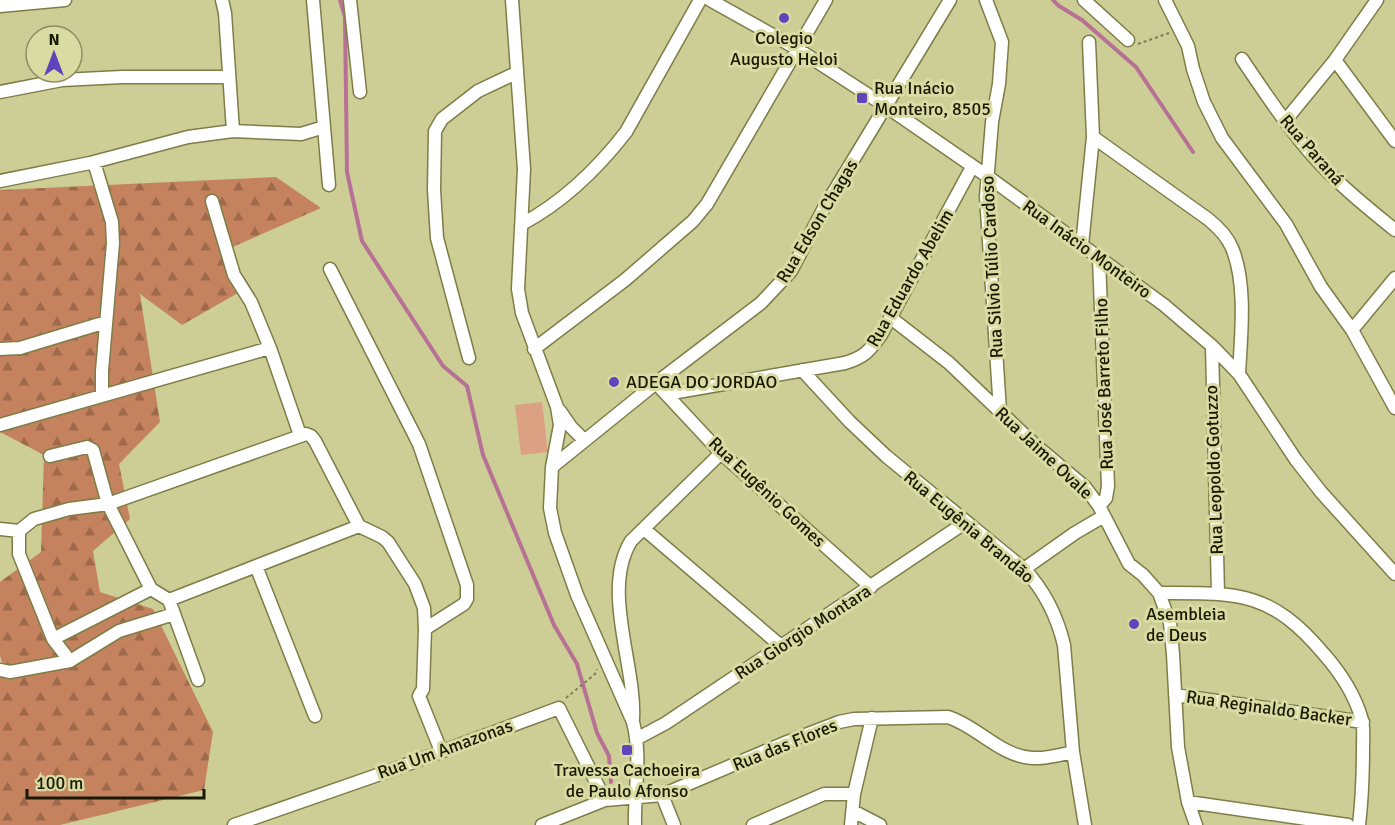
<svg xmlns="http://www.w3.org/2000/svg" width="1395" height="825" font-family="Signika,sans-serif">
<defs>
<pattern id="forest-firs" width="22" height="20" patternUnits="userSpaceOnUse" patternTransform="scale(1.5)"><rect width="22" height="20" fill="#c5825e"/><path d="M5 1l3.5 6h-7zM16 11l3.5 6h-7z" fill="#9f6a4b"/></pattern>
</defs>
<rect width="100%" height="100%" fill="#cdce96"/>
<path fill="url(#forest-firs)" d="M276,177L321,208L226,250L250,286L182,325L140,294L160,422L119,464L130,519L93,551L100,592L153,609L213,732L204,790L60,825H0V679L4,668L0,656V582L41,552L44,455L0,432V190Z"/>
<path fill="#dca182" d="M542,402L548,452L521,455L515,405Z"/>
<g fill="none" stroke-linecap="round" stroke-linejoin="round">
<path stroke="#b67194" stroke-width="4" d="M340,0L345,17L347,172L362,241L443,366L467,386L483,455L554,625L577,664L597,733L609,756L611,782
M1053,0L1059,6L1082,20L1136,67L1193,152"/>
<g stroke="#7d7d47" stroke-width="15">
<path id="minor" d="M222,0L225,13L233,131
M313,0L329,185
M350,0L360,92
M512,0L524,169L518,289L522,313L557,407L560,425L552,467L550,508L555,533L577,595L633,722C642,757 634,790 635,825
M710,0L796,48L887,107L987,176L1164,305L1212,346L1239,374L1296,460L1321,492L1395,574
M986,0L1002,42L999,84L992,122L986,196L1000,411
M1084,0L1128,40
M1165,0L1188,46L1193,69L1204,102L1222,138L1286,224L1321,287L1352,330L1395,408
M0,6L65,0
M1242,59C1260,86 1278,113 1298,138C1325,173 1360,202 1395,230
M1335,60L1395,141
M0,92L62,80L122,77H229
M1285,121L1335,60L1377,0
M1093,137L1208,219C1218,227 1227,236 1232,248C1247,284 1241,335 1239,374
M94,162L112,222L113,243L102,371V396
M0,181L90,163L188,137L233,131L301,134L324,127
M212,201L234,275L251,302L270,348
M522,224C563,202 598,168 626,132L700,0
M1082,245L1093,137L1089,42
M1099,259L1108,486L1106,498L1099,506
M330,269L419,444L467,585V599L464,604L425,629
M891,318L949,363L1033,443L1085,487L1099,506L1129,564L1143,575L1159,593L1170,623L1173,654L1178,747L1188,802L1196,825
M1352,330L1395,278
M1212,346L1218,594
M0,349L20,348L106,322
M534,349L625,280L693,221L707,204L826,0
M469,358L437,238L434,190L435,131L442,119L478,91L516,73
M802,370L850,422L886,456L1024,569C1045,591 1057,616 1064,645L1073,752L1085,825
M656,383L666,394L845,363C865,357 869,351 881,335L972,167
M666,394L721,453L871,587
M560,411L571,427L584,440
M0,425L270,348L300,435
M552,467L656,383L761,303L791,271L824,208L950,0
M0,529L19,531V554L53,639L70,661
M644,529L781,646
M19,531L34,519L69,509L108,504L93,450L87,447L50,456
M256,566L315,716
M1024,569L1075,533L1104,516
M1159,593C1236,593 1270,590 1323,653C1340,672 1355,695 1362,720C1364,728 1363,738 1363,747C1363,773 1362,799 1359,825
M169,600L359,526
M53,639L151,589
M0,670L10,672L70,661L119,631L174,614
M198,680L169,600L151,589L108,504L306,434L311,436L315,441L359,526L382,537L388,542L415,584L424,608L425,629L423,689L419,696L441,751
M1175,695L1363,722
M633,719C636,665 601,590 631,541L721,453
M638,738L666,723L966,522
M662,795L674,825
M1188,802L1348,825
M853,811L880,825
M234,825L389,771L559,708L605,800
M542,825L605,800L662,795L787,742L839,722L854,719L948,717C977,726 1000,756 1032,758C1045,759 1060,755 1073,752
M753,825L824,794H854
M851,825L854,794L872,718"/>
</g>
<path stroke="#7c7d55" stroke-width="2" stroke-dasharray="3 3" stroke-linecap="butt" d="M1138,44L1169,33
M566,698L595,674L597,669"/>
<use href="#minor" stroke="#fff" stroke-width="12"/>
</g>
<g fill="#6044bc" stroke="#dadba2" stroke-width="2">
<circle cx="784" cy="18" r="6"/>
<rect x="856" y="92" width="12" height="12" rx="3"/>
<circle cx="614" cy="382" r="6"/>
<circle cx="1134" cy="624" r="6"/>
<rect x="621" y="744" width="12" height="12" rx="3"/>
</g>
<g text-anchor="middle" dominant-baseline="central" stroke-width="6" stroke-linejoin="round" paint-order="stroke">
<g font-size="18" fill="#191904" stroke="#dadba2" text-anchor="start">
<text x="784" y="38" text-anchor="middle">Colegio<tspan x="784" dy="21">Augusto Heloi</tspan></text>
<text x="874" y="88">Rua Inácio<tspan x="874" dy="21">Monteiro, 8505</tspan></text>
<text x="626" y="382">ADEGA DO JORDAO</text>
<text x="1146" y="614">Asembleia<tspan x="1146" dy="21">de Deus</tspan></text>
<text x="627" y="770" text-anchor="middle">Travessa Cachoeira<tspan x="627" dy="21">de Paulo Afonso</tspan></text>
</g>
<g font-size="18" fill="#191904" stroke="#dadba2">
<text transform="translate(1312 150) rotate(49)">Rua Paraná</text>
<text transform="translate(817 221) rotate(-59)">Rua Edson Chagas</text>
<text transform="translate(1087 249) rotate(36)">Rua Inácio Monteiro</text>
<text transform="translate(992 267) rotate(-93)">Rua Silvio Túlio Cardoso</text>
<text transform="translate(910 278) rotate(-60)">Rua Eduardo Abelim</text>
<text transform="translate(1104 384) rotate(-92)">Rua José Barreto Filho</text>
<text transform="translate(1044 453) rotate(43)">Rua Jaime Ovale</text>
<text transform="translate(1214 470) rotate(-92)">Rua Leopoldo Gotuzzo</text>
<text transform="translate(767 492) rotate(43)">Rua Eugênio Gomes</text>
<text transform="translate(969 527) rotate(40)">Rua Eugênia Brandão</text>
<text transform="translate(803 632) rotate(-33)">Rua Giorgio Montara</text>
<text transform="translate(1269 708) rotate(8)">Rua Reginaldo Backer</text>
<text transform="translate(785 745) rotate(-22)">Rua das Flores</text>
<text transform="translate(445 749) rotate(-20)">Rua Um Amazonas</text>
</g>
</g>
<g transform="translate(54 54)"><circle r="28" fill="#dadba2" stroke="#8d8d63" stroke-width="1.5"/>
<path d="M0-4.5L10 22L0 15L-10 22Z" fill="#6044bc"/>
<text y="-9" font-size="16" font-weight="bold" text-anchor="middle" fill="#191904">N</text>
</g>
<path d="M27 789v9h177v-9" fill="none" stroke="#191904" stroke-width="3"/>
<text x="36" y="789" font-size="18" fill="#191904" stroke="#dadba2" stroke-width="4.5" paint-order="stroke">100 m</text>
</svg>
